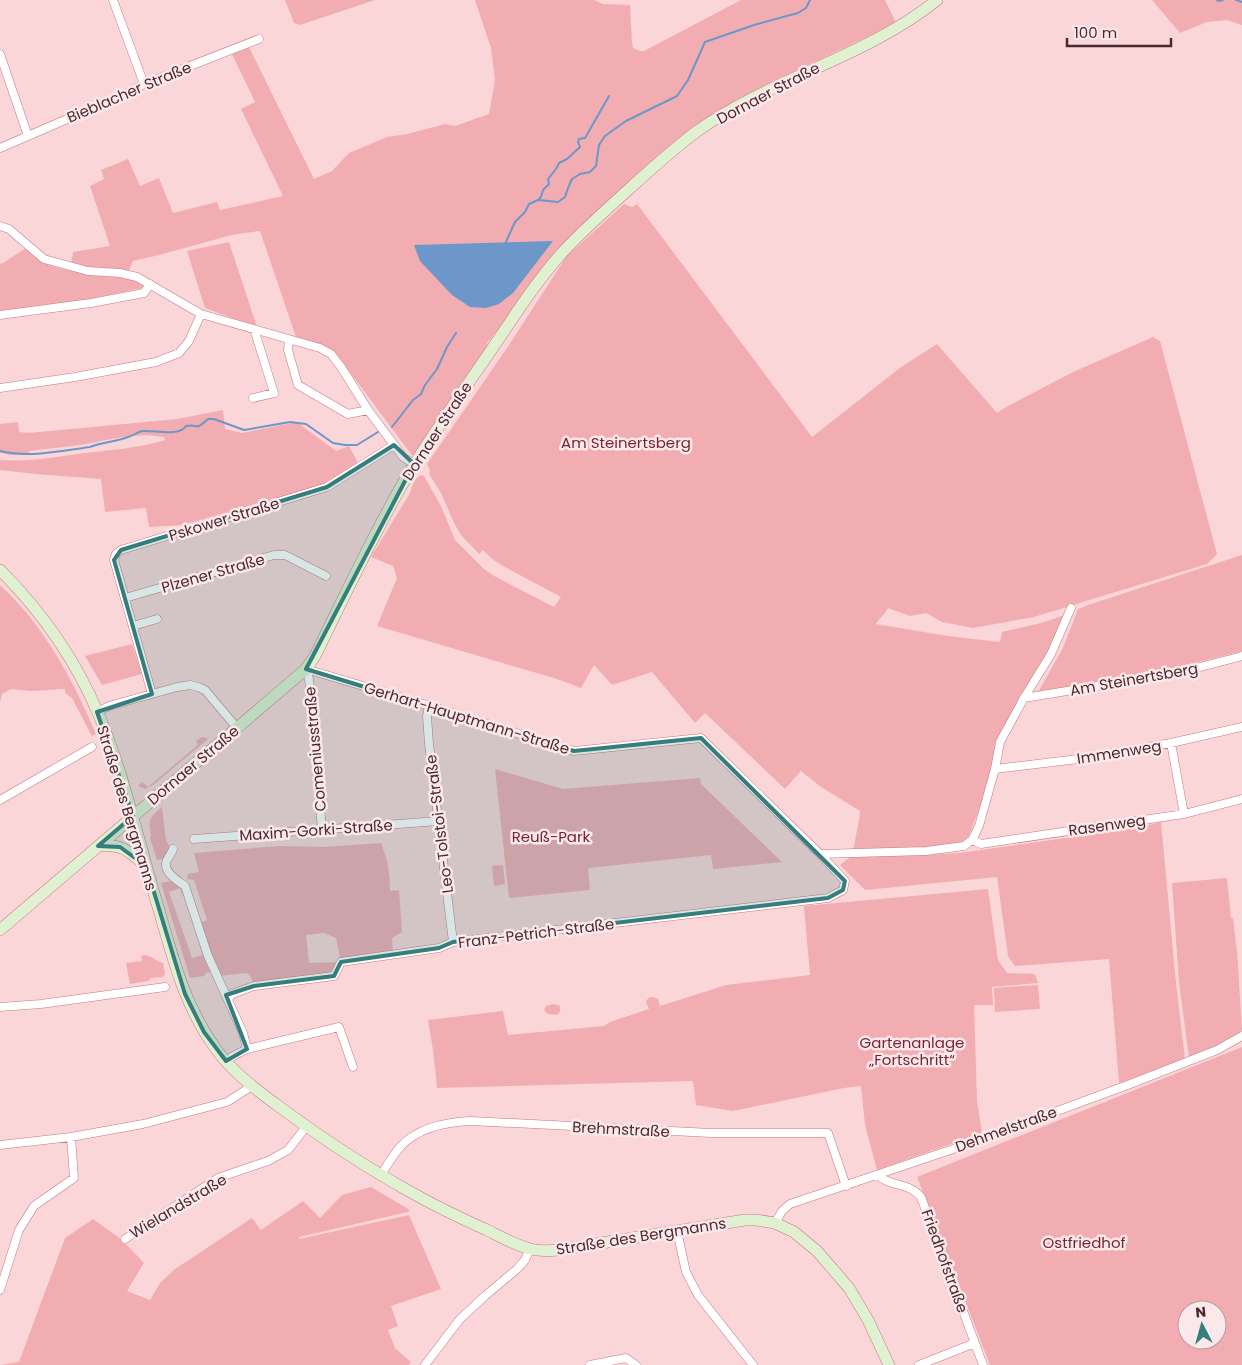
<svg xmlns="http://www.w3.org/2000/svg" width="1242" height="1365" font-family="Poppins,sans-serif">
<rect width="100%" height="100%" fill="#fad6d9"/>
<path fill="#f2adb3" fill-rule="evenodd" d="M285,0H375L300,25L294,23Z
M475,0H594L603,4L630,5L632,42L633,48L640,51H644L741,0H885L896,23L735,100L737,102L669,148L510,315L487,343L488,345L415,457L411,454L340,359L315,343L296,337L260,231L232,235L155,256L133,261L129,270L88,269L71,264L73,252L110,246L90,186L104,179L101,170L128,159L140,186L159,178L173,213L217,202L220,210L283,196L241,109L255,102L232,54L249,47L314,179L332,171L349,153L387,137L407,134L445,124L455,126L489,114L495,80L491,48Z
M1152,0H1242V25L1227,20L1207,22L1180,33Z
M624,204L632,207L637,204L812,437L901,367L937,344L997,413L1006,407L1073,372L1153,337L1160,341L1217,554L1207,564L1034,617L973,628L942,622L926,613L910,616L888,608L885,613L877,622L876,624L948,636L1000,642L1002,632L1041,623L1065,615L1050,650L995,750L988,784L971,831L966,841L959,846L853,851L859,820L860,811L821,787L801,771L785,789L705,713L695,723L652,672L612,685L594,665L581,688L557,679L377,626L397,578L393,566L371,557L410,493C412,486 414,479 421,475L424,476L441,506L455,540L484,569L496,577L554,607L561,597L501,565L491,558L483,550L479,554L461,535L454,523L441,493L429,474L430,470L427,464L507,348L566,257Z
M229,242L257,327L205,308L187,251Z
M26,248C32,253 38,260 44,263C56,268 70,271 82,273C98,275 133,274 143,285L142,288L85,300L0,312V264L3,263Z
M223,410L225,429L242,433L297,422L336,451L349,446L358,463L322,485L301,491L183,525L149,527L146,508L105,512L101,479L35,474L0,470V460C28,462 57,457 85,453C111,450 139,448 165,440L164,437L145,435L122,437L81,445L29,451V455H10L0,453V424L18,422L19,432L29,433L177,419Z
M1242,555V651L1179,667L1037,694L1063,648L1078,609L1091,604Z
M0,585C44,625 73,680 96,734L92,736L72,698L65,693V689L31,691L11,689L2,694L0,702Z
M132,644L142,674L102,685L85,656Z
M202,737H204L208,739L153,785L145,789L138,786L142,782L148,787L198,745L196,741Z
M495,769L563,789L700,778L701,784L782,862L713,869L711,855L588,868L590,890L509,898Z
M162,807L166,840L171,849L168,858L157,860L150,838L151,835C148,819 149,818 162,807Z
M1161,822L1176,983L1185,1059L1119,1083L1109,959L1015,966L1008,956L997,877L865,890L840,865L853,855H926L960,853L1136,828Z
M381,843C388,862 390,871 390,891L399,890L402,932L392,938L393,955L341,962L334,976L254,986L251,977L247,973L218,976L200,923L207,920L194,880L187,879L188,874L199,872L194,853L279,846L324,847ZM324,933L336,938L341,962L309,963L306,935Z
M503,865L505,884L494,886L492,866Z
M1227,878L1231,918H1233L1237,951L1242,1030C1234,1042 1203,1052 1189,1058L1179,982L1172,883Z
M177,880L188,895L183,896L180,888L169,892L192,958L203,955L200,946L203,945L212,971L206,973L204,976L190,978L161,883Z
M988,889L998,960L1007,973L1035,974L1038,983L992,987L993,1005H974L977,1100L982,1133L877,1170L865,1125L861,1086L844,1088L733,1111L696,1105L693,1081L437,1088L433,1050L428,1020L503,1011L508,1035L604,1026L610,1022L649,1009L646,1002C648,996 653,996 658,999L660,1006L726,985L810,975L804,906Z
M144,955C151,955 155,961 163,963L165,974L163,977L151,978L148,981L130,984L126,963L142,961L141,956Z
M1038,985L1040,1009L995,1012L994,988Z
M553,1004L559,1005C561,1009 561,1012 557,1015L548,1014L544,1010L546,1006Z
M1242,1047V1365H990L917,1177ZM1187,1310H1217V1340H1187Z
M371,1187L410,1210L408,1212L299,1237V1239L409,1215L441,1289L391,1306L398,1326L388,1330L395,1348L411,1362L409,1365H0L19,1362L65,1238L93,1219L121,1239L144,1263L127,1291L150,1300L160,1283L175,1269L252,1218L261,1230L303,1201L320,1218L342,1195Z"/>
<path fill="#6c97c8" d="M553,241L513,293L499,304L486,308L470,307L452,295L420,261L414,245Z"/>
<g fill="none" stroke-linecap="round" stroke-linejoin="round">
<path stroke="#6c97c8" stroke-width="2" d="M1217,0L1219,1L1223,0
M1236,0L1242,2
M538,200L541,197L543,190L549,184L548,179L556,169L559,163L567,159L580,147L578,142L579,139L585,138L609,96
M505,244L515,222L525,212L529,204L538,200L558,202L565,197L568,188L572,179L580,174L590,172L596,166L599,145L605,136L626,121L677,96L688,80L705,42L754,25L798,13L806,8L810,0
M392,427L413,400L421,394L425,385L437,369L447,347L456,333
M0,451C29,458 61,451 90,447C102,442 115,442 128,437C133,436 137,432 142,431C154,430 179,437 186,426C199,423 194,432 208,419H214L244,430L290,422L306,424L333,443L345,445H357L378,432"/>
<g stroke="#c77881" stroke-width="9">
<path id="street" d="M113,0L144,84
M0,54L28,136
M0,148L125,94L144,84L259,39
M0,226L9,229L44,259L88,271L120,273L137,277L201,314L320,348L331,354L341,367L368,410L403,457L414,464
M0,315L91,303L144,293L150,284
M289,340L288,350L298,385L348,414L368,410
M0,388L75,377L156,362L179,353L189,341L201,314
M253,398L274,393L254,329
M125,598L274,555H285L326,576
M133,626L157,619
M306,669L309,679L322,830
M152,694L114,560L116,554L121,550L327,487L394,445
M1024,698L1177,673L1242,656
M429,706L427,716L429,744L453,942
M97,712L109,706L177,687L190,685L198,687L205,690L237,728
M1171,743L1184,814
M995,769L1078,759L1171,743L1242,727
M0,800L92,747
M194,839L439,821
M972,840L981,844L1184,814L1242,799
M173,849C172,853 169,856 167,860C162,872 177,880 185,886L208,956L243,1033L247,1049
M820,854L926,851L964,846L972,840L979,826L995,769L1000,742L1024,698L1051,654L1071,608
M228,999L232,994L254,986L334,976L341,962L439,948L453,942L828,898L843,890L845,881L820,854L701,738L574,751L427,705L306,669
M0,1007L41,1004L165,987
M226,1061L233,1056L247,1049L339,1027L353,1067
M0,1145L71,1137L143,1124L227,1102L252,1086
M381,1175C387,1165 393,1155 401,1146C419,1127 446,1122 471,1121L711,1133H828L846,1186
M878,1175C889,1187 909,1182 921,1197L983,1365
M775,1223L782,1211L790,1204L968,1144L1133,1083L1217,1050L1242,1036
M677,1231L686,1272L698,1295L753,1365
M125,1239L218,1178L268,1161L288,1150L306,1127
M0,1290L19,1230L34,1206L74,1178L71,1137
M425,1365L460,1319L486,1295L517,1269L525,1260L530,1249
M590,1365L626,1358L636,1365
M919,1365L975,1343"/>
</g>
<g stroke="#c77881" stroke-width="12">
<path id="secondary" d="M0,570C41,611 75,659 98,713C125,776 139,845 159,910C173,959 185,1007 216,1049C233,1073 258,1091 281,1108C322,1138 364,1166 407,1190C433,1205 460,1218 487,1230C501,1237 515,1245 530,1249C539,1251 549,1251 558,1250L745,1220H756L775,1223L794,1232L817,1251L849,1288L868,1320L889,1365
M98,846C121,843 129,851 145,865
M0,930L306,669L315,656C343,599 370,541 402,485C424,446 451,409 476,372C504,333 529,290 561,254C582,231 605,211 628,190C650,170 672,150 696,132C771,78 865,58 937,0"/>
</g>
<use href="#street" stroke="#fff" stroke-width="8"/>
<use href="#secondary" stroke="#dff1d0" stroke-width="11"/>
</g>
<path fill="#357e7c" fill-opacity="0.2" stroke="#357e7c" stroke-width="4" stroke-linejoin="round" d="M394,445L414,464L306,669L574,751L701,738L845,881L843,890L828,898L453,942L439,948L341,962L334,976L254,986L226,995L247,1049L226,1061L204,1032L185,994L146,866L120,847L98,846L133,816L97,712L152,694L114,560L121,550L327,487Z"/>
<g text-anchor="middle" dominant-baseline="central" stroke-width="5" stroke-linejoin="round" paint-order="stroke">
<g font-size="15" fill="#4b2a2e" stroke="#fbe8ea">
<text transform="translate(129 92) rotate(-23)">Bieblacher Straße</text>
<text transform="translate(768 93) rotate(-28)">Dornaer Straße</text>
<text transform="translate(437 431) rotate(-57)">Dornaer Straße</text>
<text transform="translate(224 519) rotate(-17)">Pskower Straße</text>
<text transform="translate(213 573) rotate(-16)">Plzener Straße</text>
<text transform="translate(1134 679) rotate(-10)">Am Steinertsberg</text>
<text transform="translate(467 718) rotate(17)">Gerhart-Hauptmann-Straße</text>
<text transform="translate(315 749) rotate(-95)">Comeniusstraße</text>
<text transform="translate(1119 752) rotate(-9)">Immenweg</text>
<text transform="translate(193 765) rotate(-40)">Dornaer Straße</text>
<text transform="translate(127 808) rotate(73)">Straße des Bergmanns</text>
<text transform="translate(439 824) rotate(-97)">Leo-Tolstoi-Straße</text>
<text transform="translate(1107 825) rotate(-8)">Rasenweg</text>
<text transform="translate(316 830) rotate(-4)">Maxim-Gorki-Straße</text>
<text transform="translate(536 933) rotate(-7)">Franz-Petrich-Straße</text>
<text transform="translate(621 1129) rotate(3)">Brehmstraße</text>
<text transform="translate(1006 1129) rotate(-20)">Dehmelstraße</text>
<text transform="translate(178 1206) rotate(-31)">Wielandstraße</text>
<text transform="translate(641 1236) rotate(-9)">Straße des Bergmanns</text>
<text transform="translate(945 1261) rotate(70)">Friedhofstraße</text>
</g>
<g font-size="15" fill="#782435" stroke="#fbe8ea">
<text x="626" y="442">Am Steinertsberg</text>
<text x="551" y="836">Reuß-Park</text>
<text x="912" y="1042">Gartenanlage<tspan x="912" dy="17">„Fortschritt“</tspan></text>
<text x="1084" y="1242">Ostfriedhof</text>
</g>
</g>
<g transform="translate(1202 1325) rotate(354)"><circle r="24" fill="#fbe8ea" stroke="#b59c9f"/>
<path d="M0-4L9 19L0 12L-9 19Z" fill="#357e7c"/>
<text y="-8" font-size="14" font-weight="bold" text-anchor="middle" fill="#4b2a2e">N</text>
</g>
<path d="M1067 38v8h104v-8" fill="none" stroke="#4b2a2e" stroke-width="2.5"/>
<text x="1074" y="38" font-size="15" fill="#4b2a2e" stroke="#fbe8ea" stroke-width="4" paint-order="stroke">100 m</text>
</svg>
